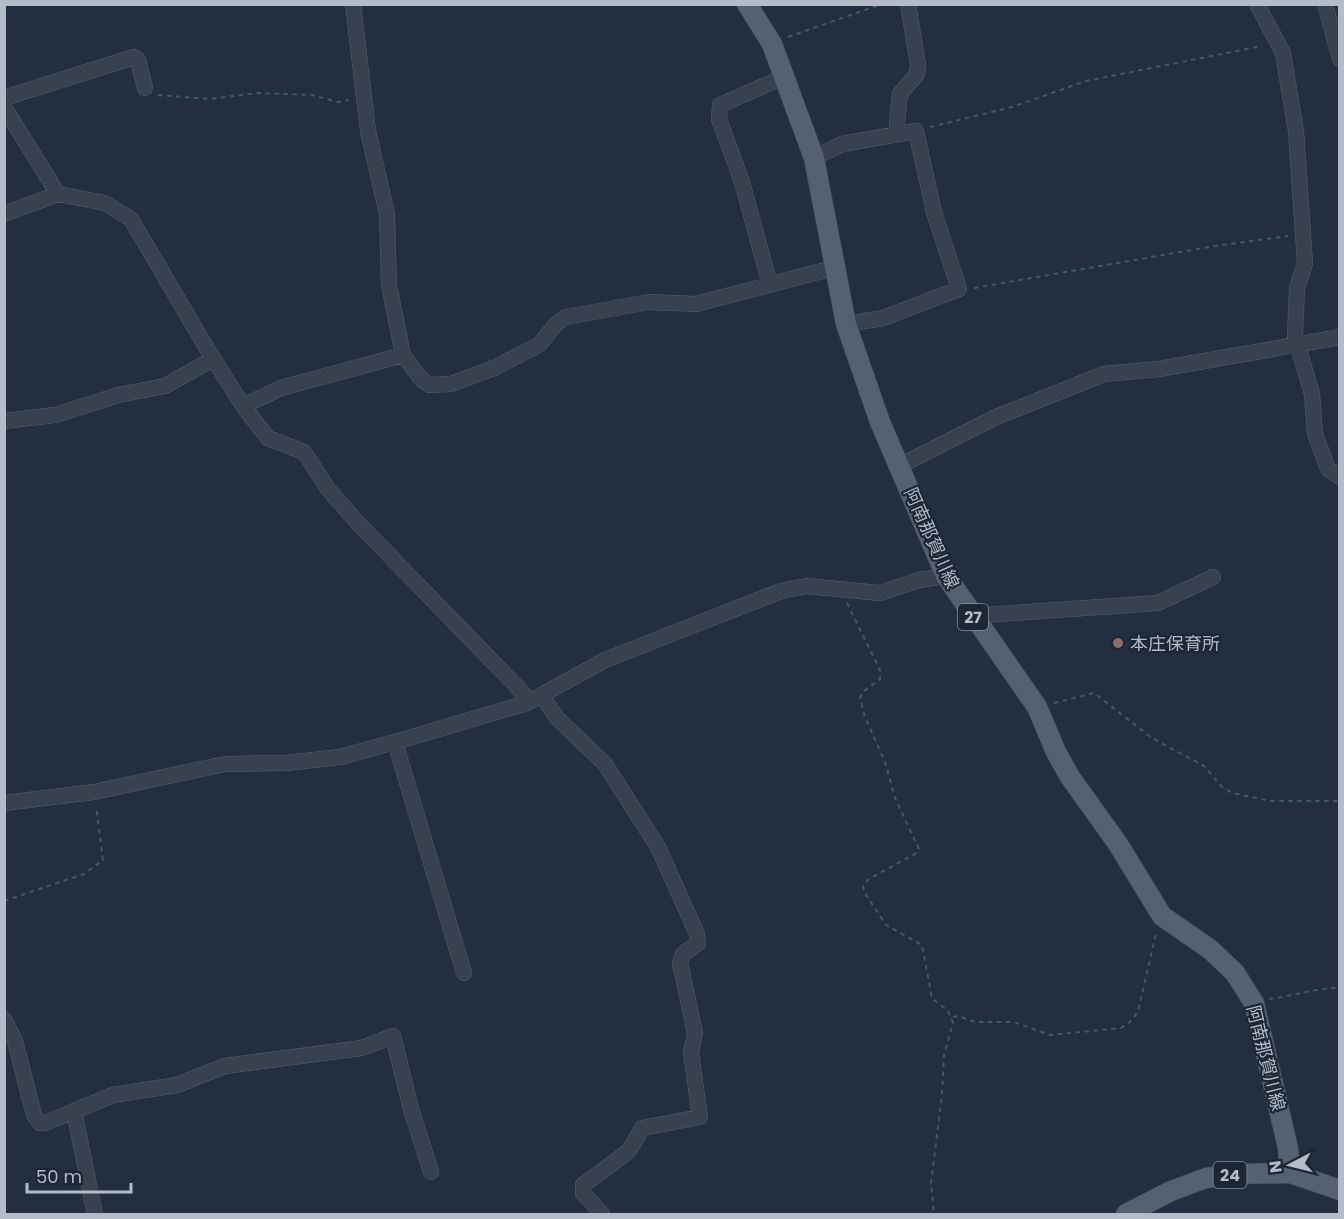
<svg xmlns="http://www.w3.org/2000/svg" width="1344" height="1219" font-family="Poppins,'Noto Sans JP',sans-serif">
<rect width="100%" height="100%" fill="#232f40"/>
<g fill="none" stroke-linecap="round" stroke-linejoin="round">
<g stroke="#555f6d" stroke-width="16">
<path id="minor" d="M353,4L368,131L387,214L389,285L403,355L421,379L429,385L451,384L494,368L539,345L556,324L566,317L649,302L696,304L837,267
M1257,4L1283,53L1296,131L1305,263L1297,288L1295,336L1312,394L1315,434L1328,469L1340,477
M1325,4L1340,59
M4,98L134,57L138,60L145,88
M4,107L58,194
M896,134L900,94L917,74L918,65L908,4
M814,158L842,144L916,131L934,212L959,289L883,318L846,324
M4,214L58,194L105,203L131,219L206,347L243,406L268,438L304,452L328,489L357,522L523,693L527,703
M770,285L742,182L719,119L720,105L784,77
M243,406L281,388L403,355
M4,421L55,415L118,395L165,386L213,359
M899,466L996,417L1104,374L1159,369L1340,337
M976,621L984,615L1158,603L1213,577
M542,696L557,718L605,764L612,775L658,847L697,934L698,943L683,954L680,963L695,1033L691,1053L700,1117L642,1128L629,1151L583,1185V1193L602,1214
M395,742L464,973
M4,803L94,792L225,764L286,763L340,757L395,742L527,703L605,660L781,591L806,586L880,593L919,580L946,576
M4,1019L15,1041L34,1115L40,1123H46L74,1111L95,1214
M74,1111L113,1095L177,1085L225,1066L362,1048L393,1036L411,1109L431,1172"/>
</g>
<g stroke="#414a59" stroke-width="21">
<path id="major" d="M747,4L772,44L814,158L846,324L880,422L946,576L1037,707L1056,752L1070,777L1118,844L1162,916L1211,950L1235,973L1254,1003L1288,1148L1290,1173
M1126,1214L1171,1191L1206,1178L1237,1174L1290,1173L1340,1190"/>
</g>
<path stroke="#435a5e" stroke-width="2" stroke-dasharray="4.5 4.5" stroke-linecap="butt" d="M788,37L882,4
M158,95L209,99L257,93L312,95L338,102L349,100
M930,127L1012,107L1086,81L1262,46
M974,288L1215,246L1288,236
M847,603L880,670V679L864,691L860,698L865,717L885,762L895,798L919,849L915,854L869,879L863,885L864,892L886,925L922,945L932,998L948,1011L953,1023L944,1055L942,1095L931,1183L934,1214
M1054,703L1094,693L1152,738L1204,766L1222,787L1232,793L1271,801H1338L1340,798
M4,901L84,874L103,860L96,806
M1269,999C1293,996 1315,988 1340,988
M953,1017L958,1016L975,1022H1014L1050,1035L1121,1028L1130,1022L1138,1012L1156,933"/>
<use href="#minor" stroke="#374150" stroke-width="15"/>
<use href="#major" stroke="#556070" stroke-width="20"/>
</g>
<circle fill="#8d6e63" stroke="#1c2635" stroke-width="2" cx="1118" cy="643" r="6"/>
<g text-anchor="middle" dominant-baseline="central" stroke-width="4.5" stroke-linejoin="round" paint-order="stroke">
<g fill="#1c2635" stroke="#868f9d" stroke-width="1.5">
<rect x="958" y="604" width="30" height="26" rx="4.5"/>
<rect x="1213.5" y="1162" width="33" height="26" rx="4.5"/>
</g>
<g font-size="16" font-weight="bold" fill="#b4bcca">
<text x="973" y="617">27</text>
<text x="1230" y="1175">24</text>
</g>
<g font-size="18" fill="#b4bcca" stroke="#1c2635">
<text transform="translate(932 538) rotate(66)">阿南那賀川線</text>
<text transform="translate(1266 1058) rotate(76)">阿南那賀川線</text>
</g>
<g font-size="18" fill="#b4bcca" stroke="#1c2635" text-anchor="start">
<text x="1130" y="643">本庄保育所</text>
</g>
</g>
<rect width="1344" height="1219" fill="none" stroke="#b4bcca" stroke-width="12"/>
<g transform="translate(1290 1165) rotate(263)" stroke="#1c2635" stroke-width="4.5" paint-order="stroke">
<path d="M0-4.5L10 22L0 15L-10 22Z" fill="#b4bcca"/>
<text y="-9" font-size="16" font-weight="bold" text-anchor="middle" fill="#b4bcca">N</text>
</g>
<path d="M27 1183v9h104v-9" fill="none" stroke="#b4bcca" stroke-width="3"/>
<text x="36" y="1183" font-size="18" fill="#b4bcca" stroke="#1c2635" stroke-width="4.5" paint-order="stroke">50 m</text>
</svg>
